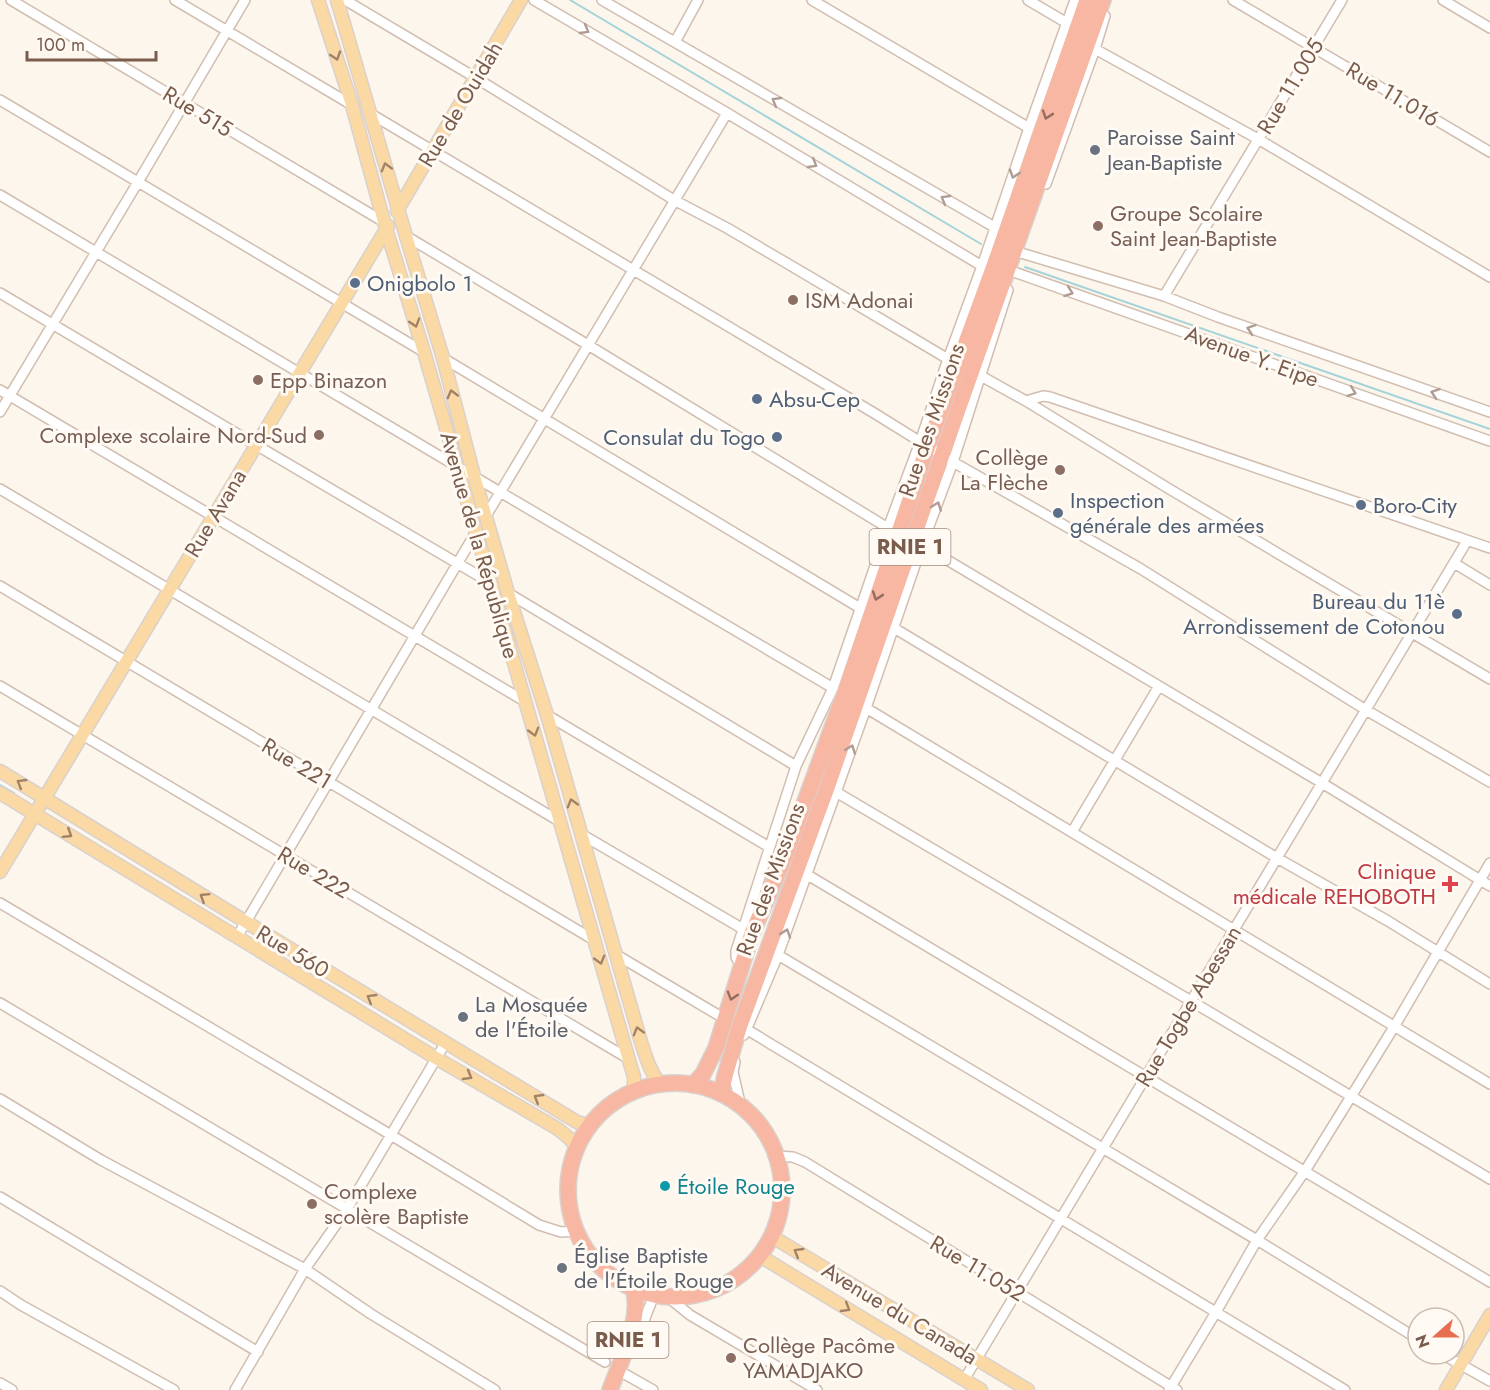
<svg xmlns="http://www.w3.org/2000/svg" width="1490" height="1390" font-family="Jost,sans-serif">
<rect width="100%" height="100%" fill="#fdf6ec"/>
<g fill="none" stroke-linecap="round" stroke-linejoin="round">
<path stroke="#a5d3da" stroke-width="2" d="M570,0L981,244
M1025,267L1490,429
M0,785L14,793"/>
<g stroke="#d1beb0" stroke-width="12">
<path id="minor" d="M11,0L384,222
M175,0L352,105
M345,0L476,78L674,200L727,228L817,281L948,359
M534,0L727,113L982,266
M602,0L996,228
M812,0L1029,128
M1028,0L1067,23
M1233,0L1490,152
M1443,0L1490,28
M675,42L698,0
M1095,49L1258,139L1490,277
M0,100L424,352
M371,114L874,413L953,462L1141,569L1366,710L1490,782
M1046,184L1095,49L1105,16
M0,195L500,492L833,688
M406,236L588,345L888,528
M1021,253L1164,296L1218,317L1490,412
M1014,272L1490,441
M0,293L256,445L491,583
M1164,296L1342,0
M443,358L860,608
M981,376L1026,401L1171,490L1490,679
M0,390L526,702
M1026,401L1043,396L1050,397L1490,548
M0,412L138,182L245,0
M0,489L559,821
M486,516L727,113
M922,545L1322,783L1490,886
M1454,563L1490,585
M0,586L594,940
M508,593L796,766
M894,628L1277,858L1388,921L1490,984
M0,686L629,1059
M866,708L1490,1084
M547,715L769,847
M836,792L1191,1001L1490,1179
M1072,832L1159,686
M581,834L743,929
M806,874L1490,1282
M0,903L391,1135L539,1225L561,1232L576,1231
M237,937L476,532
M615,954L725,1019
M778,955L1257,1240L1418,1339
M741,966L736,957V951L796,766L833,688L888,528L920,442L948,359L982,266L1029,128L1075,0
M0,1003L605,1362
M746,1029L1345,1390
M744,1035L778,955L866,708L922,545L953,462L1008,290
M735,1062L733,1072L741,1107
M0,1099L101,1160L305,1269L371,1314L495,1390
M776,1156L793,1157L805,1162L1177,1390
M0,1197L258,1352
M0,1291L21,1305L174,1390
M668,1297L690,1315L817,1390
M633,1349L654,1295
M1442,1354L1490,1381
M623,1373L653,1390
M964,1380L1467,541
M0,1383L12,1390
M235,1390L305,1269L347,1209L446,1042
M1169,1390L1216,1312L1257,1240L1305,1171L1394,1027L1490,863"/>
</g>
<g stroke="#dad1cd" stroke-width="15">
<path id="major" d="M318,0L352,105L384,222L424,352L631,1067L634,1077V1091
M337,0L406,236L443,358L474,476L508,593L547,715L641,1042C646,1057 650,1072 660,1084
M397,211L521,0
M0,771L246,922L577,1122L590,1126
M0,793L436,1058L558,1129L569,1138L577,1147
M0,872L388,226
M771,1236L1028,1390
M760,1256L981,1390
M1446,1390L1490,1315"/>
</g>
<g stroke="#dad1cd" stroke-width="18">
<path id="highway" d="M568 1190a107 107 0 1 1 214 0a107 107 0 1 1-214 0Z
M693,1085L703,1074L716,1048L751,936L786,854L844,695L928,446L995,263L1087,0
M721,1094L725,1076L739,1028L828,785L942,455L1103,0
M610,1390C620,1363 643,1316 633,1289"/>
</g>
<use href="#minor" stroke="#fff" stroke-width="9"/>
<use href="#major" stroke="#fbd9a5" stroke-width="12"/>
<use href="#highway" stroke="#f7b7a3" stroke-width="15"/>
</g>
<defs><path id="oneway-chevron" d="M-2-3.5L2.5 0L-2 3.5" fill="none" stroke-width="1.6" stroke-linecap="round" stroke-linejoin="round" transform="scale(1.5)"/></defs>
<g stroke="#af9d94">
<use href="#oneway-chevron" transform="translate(585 30) rotate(30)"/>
<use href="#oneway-chevron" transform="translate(776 101) rotate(-150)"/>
<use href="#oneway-chevron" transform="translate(813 164) rotate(31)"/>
<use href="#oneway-chevron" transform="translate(1014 174) rotate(108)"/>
<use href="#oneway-chevron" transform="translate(945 199) rotate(-150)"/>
<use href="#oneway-chevron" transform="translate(1069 292) rotate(20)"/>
<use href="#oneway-chevron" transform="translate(1251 329) rotate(-161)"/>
<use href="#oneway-chevron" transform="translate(1352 392) rotate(20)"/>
<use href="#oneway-chevron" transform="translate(1435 393) rotate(-161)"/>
<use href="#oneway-chevron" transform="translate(937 506) rotate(-70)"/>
<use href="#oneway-chevron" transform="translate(851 749) rotate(-70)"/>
<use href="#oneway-chevron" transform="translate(786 933) rotate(-71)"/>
</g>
<g stroke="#a18267">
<use href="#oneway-chevron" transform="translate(336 56) rotate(72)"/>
<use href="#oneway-chevron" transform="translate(386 167) rotate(-106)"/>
<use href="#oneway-chevron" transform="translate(415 323) rotate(73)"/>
<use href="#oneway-chevron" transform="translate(452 394) rotate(-105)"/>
<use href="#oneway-chevron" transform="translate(534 732) rotate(74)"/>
<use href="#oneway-chevron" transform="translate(21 783) rotate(-149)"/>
<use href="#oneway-chevron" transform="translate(572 803) rotate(-106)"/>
<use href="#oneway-chevron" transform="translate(68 834) rotate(32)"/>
<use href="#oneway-chevron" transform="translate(204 897) rotate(-148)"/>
<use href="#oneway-chevron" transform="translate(600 960) rotate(74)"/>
<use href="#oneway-chevron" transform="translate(371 998) rotate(-149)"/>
<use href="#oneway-chevron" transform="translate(638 1031) rotate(-106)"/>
<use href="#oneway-chevron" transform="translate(468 1076) rotate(30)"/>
<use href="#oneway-chevron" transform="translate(538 1098) rotate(-149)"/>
<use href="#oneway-chevron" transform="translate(798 1252) rotate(-149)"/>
<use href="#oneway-chevron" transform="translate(846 1308) rotate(31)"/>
</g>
<g stroke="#936e5e">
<use href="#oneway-chevron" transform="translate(1047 115) rotate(109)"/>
<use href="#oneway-chevron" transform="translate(877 596) rotate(109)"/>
<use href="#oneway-chevron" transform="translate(732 996) rotate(107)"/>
</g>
<g fill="#6b7280" stroke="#fffaf3" stroke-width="2">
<circle cx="1095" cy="150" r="6"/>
<circle cx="463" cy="1017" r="6"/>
<circle cx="562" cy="1268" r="6"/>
</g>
<g fill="#8d6e63" stroke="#fffaf3" stroke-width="2">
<circle cx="1098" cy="226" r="6"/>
<circle cx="793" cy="300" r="6"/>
<circle cx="258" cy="380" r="6"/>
<circle cx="319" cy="435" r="6"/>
<circle cx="1060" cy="470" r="6"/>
<circle cx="312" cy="1204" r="6"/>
<circle cx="731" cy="1358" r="6"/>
</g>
<g fill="#5c6f8a" stroke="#fffaf3" stroke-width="2">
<circle cx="355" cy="283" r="6"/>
<circle cx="757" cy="399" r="6"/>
<circle cx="777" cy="437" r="6"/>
<circle cx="1361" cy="505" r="6"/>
<circle cx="1058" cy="513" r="6"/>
<circle cx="1457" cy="614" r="6"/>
</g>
<path fill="#e0444e" stroke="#fffaf3" stroke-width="2" d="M1447 875h6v6h6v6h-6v6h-6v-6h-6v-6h6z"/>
<circle fill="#0f9aa8" stroke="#fffaf3" stroke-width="2" cx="665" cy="1186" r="6"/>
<g text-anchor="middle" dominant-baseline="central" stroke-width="6" stroke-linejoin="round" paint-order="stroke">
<g fill="#fffaf3" stroke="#a28b7f" stroke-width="1.5">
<rect x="869.5" y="529" width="81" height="36" rx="4.5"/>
<rect x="587.5" y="1322" width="81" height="36" rx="4.5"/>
</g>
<g font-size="21" font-weight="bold" fill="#7a5c4d">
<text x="910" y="547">RNIE 1</text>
<text x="628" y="1340">RNIE 1</text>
</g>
<g font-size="22" fill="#7a5c4d" stroke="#fffaf3">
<text transform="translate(1290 86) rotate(-59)">Rue 11.005</text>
<text transform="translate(1393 94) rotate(31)">Rue 11.016</text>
<text transform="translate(460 104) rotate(-59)">Rue de Ouidah</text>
<text transform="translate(198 111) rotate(31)">Rue 515</text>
<text transform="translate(1252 356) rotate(20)">Avenue Y. Eipe</text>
<text transform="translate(931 420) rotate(-71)">Rue des Missions</text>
<text transform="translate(215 513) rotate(-59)">Rue Avana</text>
<text transform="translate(480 545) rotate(74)">Avenue de la République</text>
<text transform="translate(297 763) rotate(31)">Rue 221</text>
<text transform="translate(314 872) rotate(31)">Rue 222</text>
<text transform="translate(770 879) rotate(-70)">Rue des Missions</text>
<text transform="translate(293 951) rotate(31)">Rue 560</text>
<text transform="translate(1188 1006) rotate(-59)">Rue Togbe Abessan</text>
<text transform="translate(978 1268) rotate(31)">Rue 11.052</text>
<text transform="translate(900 1313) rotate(31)">Avenue du Canada</text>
</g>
<g font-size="22" fill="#5b616d" stroke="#fffaf3" text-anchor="start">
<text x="1107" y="137">Paroisse Saint<tspan x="1107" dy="25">Jean-Baptiste</tspan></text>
<text x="475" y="1004">La Mosquée<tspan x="475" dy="25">de l'Étoile</tspan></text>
<text x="574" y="1255">Église Baptiste<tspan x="574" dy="25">de l'Étoile Rouge</tspan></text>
</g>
<g font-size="22" fill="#785e54" stroke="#fffaf3" text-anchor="start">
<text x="1110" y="213">Groupe Scolaire<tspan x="1110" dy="25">Saint Jean-Baptiste</tspan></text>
<text x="805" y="300">ISM Adonai</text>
<text x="270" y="380">Epp Binazon</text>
<text x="307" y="435" text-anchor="end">Complexe scolaire Nord-Sud</text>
<text x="1048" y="457" text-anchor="end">Collège<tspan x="1048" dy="25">La Flèche</tspan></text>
<text x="324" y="1191">Complexe<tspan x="324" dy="25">scolère Baptiste</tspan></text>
<text x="743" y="1345">Collège Pacôme<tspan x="743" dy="25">YAMADJAKO</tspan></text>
</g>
<g font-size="22" fill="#4e5e75" stroke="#fffaf3" text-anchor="start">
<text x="367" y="283">Onigbolo 1</text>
<text x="769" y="399">Absu-Cep</text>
<text x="765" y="437" text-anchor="end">Consulat du Togo</text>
<text x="1070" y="500">Inspection<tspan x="1070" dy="25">générale des armées</tspan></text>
<text x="1373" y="505">Boro-City</text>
<text x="1445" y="601" text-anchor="end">Bureau du 11è<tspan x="1445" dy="25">Arrondissement de Cotonou</tspan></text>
</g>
<g font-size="22" fill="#be3a42" stroke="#fffaf3" text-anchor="end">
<text x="1436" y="871">Clinique<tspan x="1436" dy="25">médicale REHOBOTH</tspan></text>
</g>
<g font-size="22" fill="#0d838f" stroke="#fffaf3" text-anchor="start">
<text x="677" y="1186">Étoile Rouge</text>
</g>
</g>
<g transform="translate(1436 1336) rotate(249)"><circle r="28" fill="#fffaf3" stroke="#cabbb1" stroke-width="1.5"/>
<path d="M0-4.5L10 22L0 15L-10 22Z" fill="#e76f51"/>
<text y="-9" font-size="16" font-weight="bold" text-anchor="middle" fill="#7a5c4d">N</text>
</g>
<path d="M27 51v9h129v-9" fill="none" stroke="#7a5c4d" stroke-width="3"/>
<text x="36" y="51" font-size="18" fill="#7a5c4d" stroke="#fffaf3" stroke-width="4.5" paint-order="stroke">100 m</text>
</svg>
